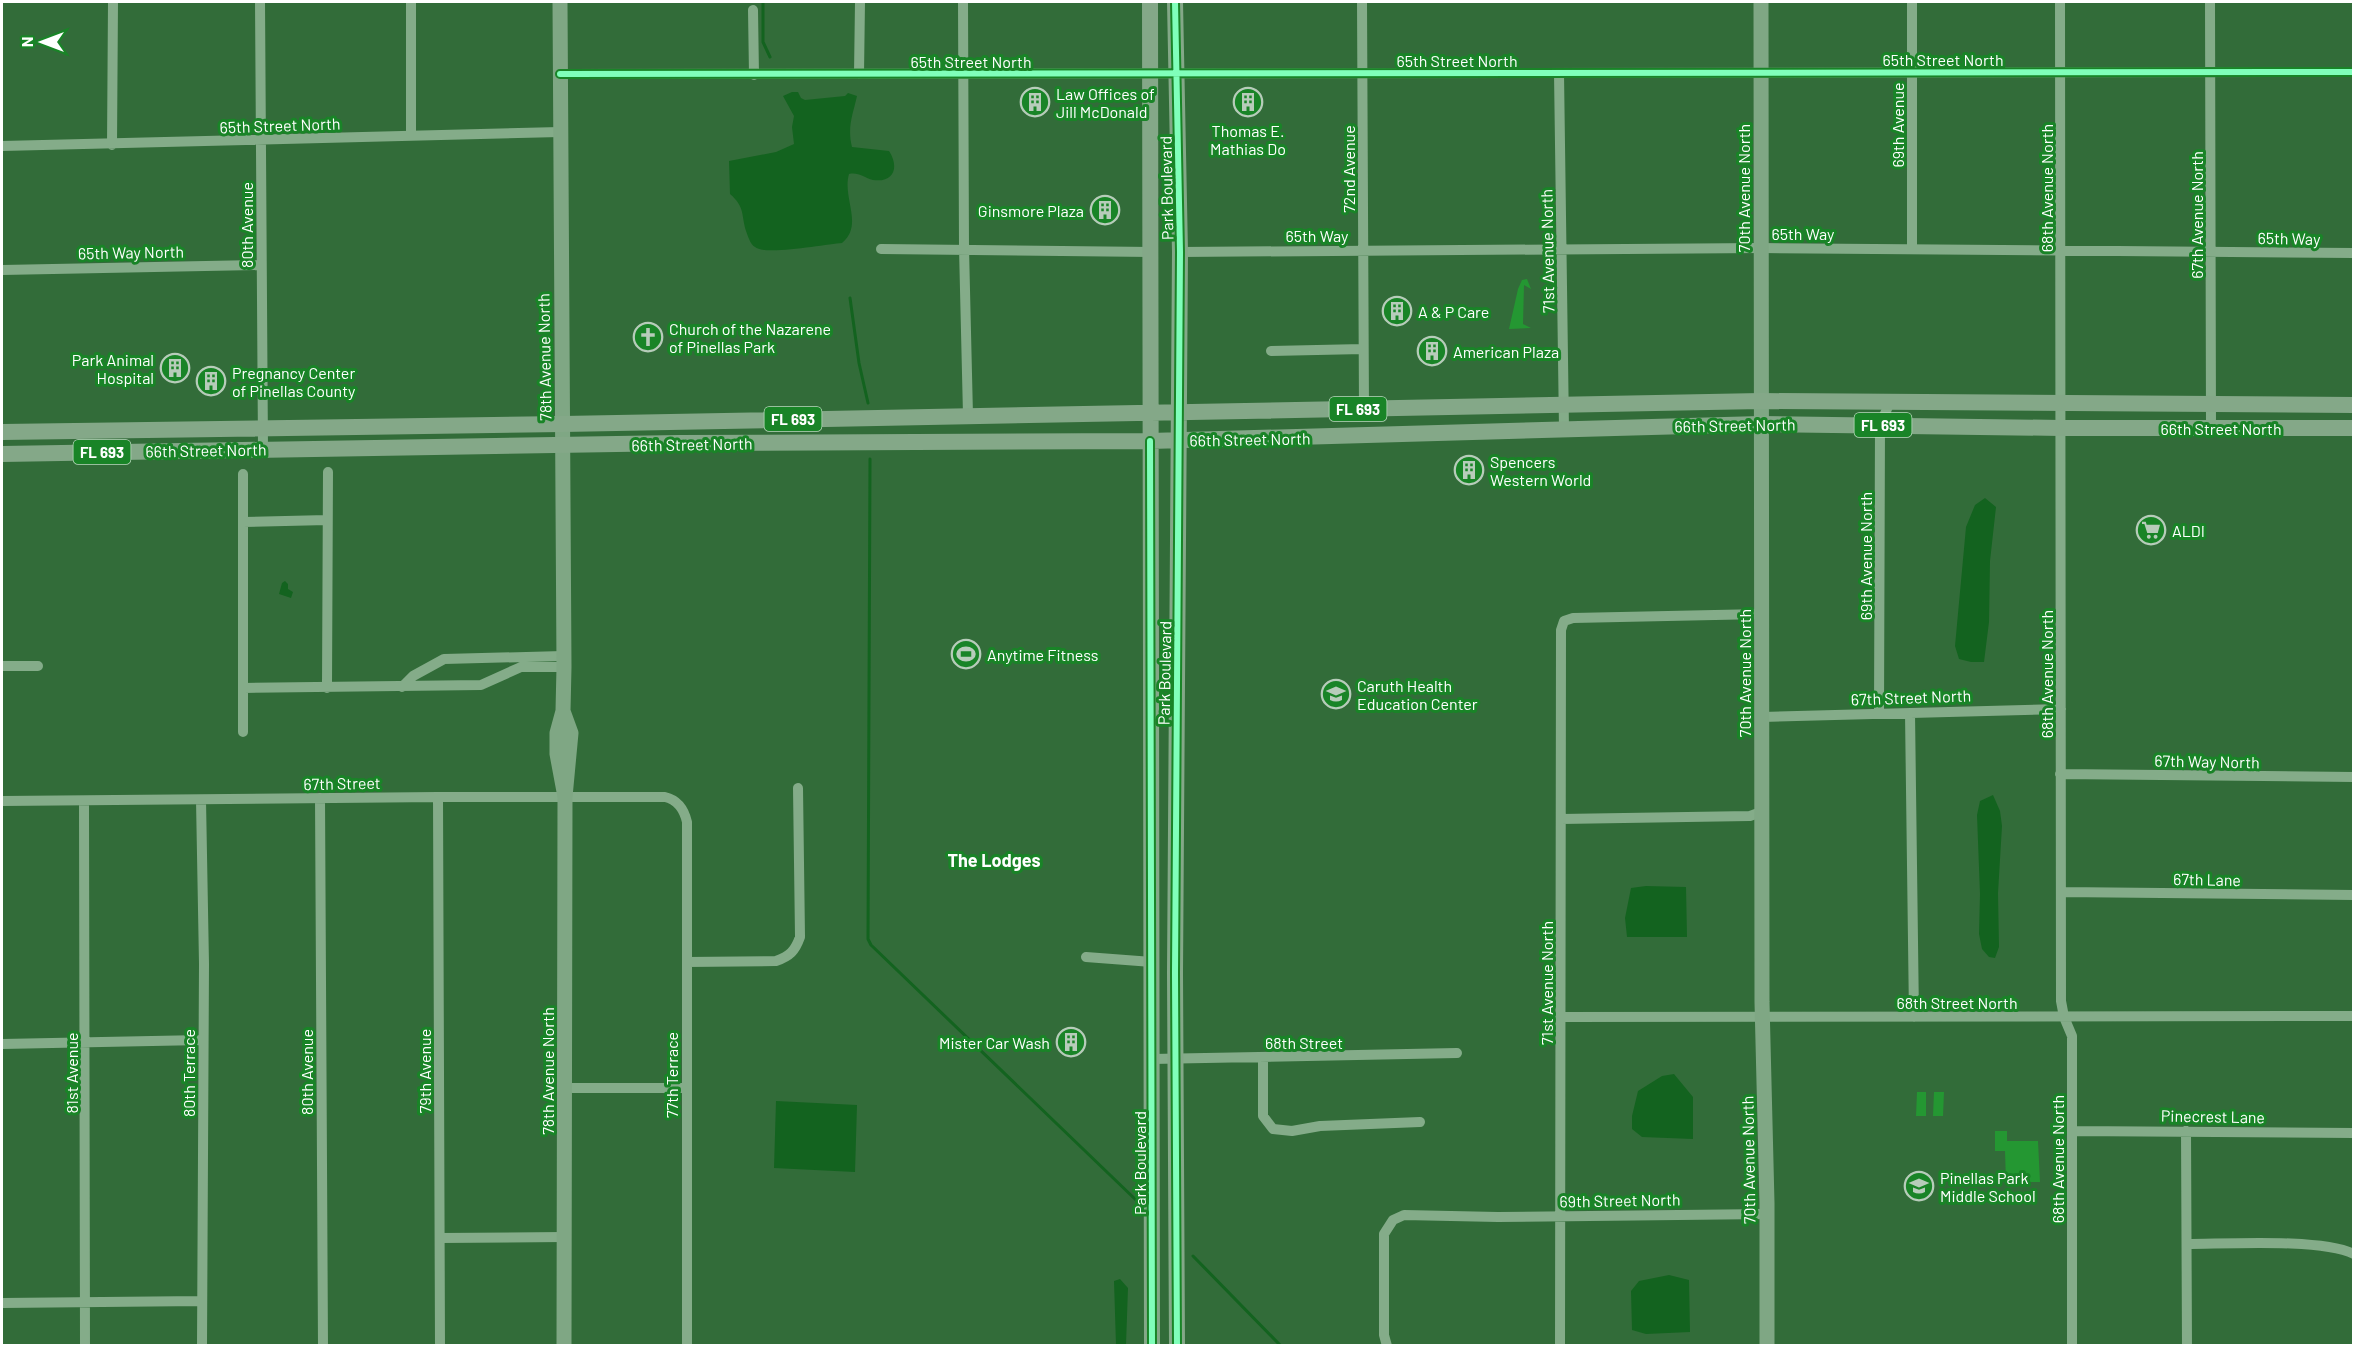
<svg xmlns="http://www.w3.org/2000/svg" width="2355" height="1347" font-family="Barlow,sans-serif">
<rect width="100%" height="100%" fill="#326c39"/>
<path fill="#249732" d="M1527,279L1531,289L1524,285L1523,324L1531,328L1509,329L1518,289L1522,280Z
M1917,1092H1926V1116H1916Z
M1934,1092H1944L1943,1116H1933Z
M1995,1131H2007V1141H2038L2040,1182H2030V1179H2008L2006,1182L2005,1151H1995Z"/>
<path fill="#13631f" d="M798,92L801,98L805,100L845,96L848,93L857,96C853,114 847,127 852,147L889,151C899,166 895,183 873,180C864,178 859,172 849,174C842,198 864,225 842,243C826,244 765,256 755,247C750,244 748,236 746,231C741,214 745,207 730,194L729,161L776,152L794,144L792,127L794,116L783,96L792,92Z
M1985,498L1996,507L1990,561L1989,622L1984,662H1971L1959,659L1955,646L1966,527L1975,505Z
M285,581L288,584V589L293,592L291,598L279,594L282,583Z
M1993,795L2000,811L2002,826L1998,893L1999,947L1995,958L1989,957L1982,949L1979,934L1980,894L1977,815L1980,801Z
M1646,886L1686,887L1687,937H1627L1625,918L1631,888Z
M1674,1074L1693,1097V1139L1642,1137L1632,1129V1116L1638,1091L1662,1076Z
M776,1101L857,1105L855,1172L774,1168Z
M1669,1275L1689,1280L1690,1332L1646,1334L1632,1330L1631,1291L1639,1281Z
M1120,1279L1128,1288L1126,1345H1116L1114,1281Z"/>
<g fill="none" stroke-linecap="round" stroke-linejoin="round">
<path stroke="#13631f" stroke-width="3" d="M763,2V42L770,57
M850,298L859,363L868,403
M870,459L868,939L871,945L1136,1200
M1193,1256L1281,1346"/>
<path stroke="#84ac89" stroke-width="10" d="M260,2L263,449
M411,2V136
M963,2L964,248L968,415
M1362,2L1364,409
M2060,2L2061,1001L2064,1017L2072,1036V1346
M2210,2L2211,428
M753,10L754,75
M1559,73L1564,429
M560,74L2354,72
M859,74L860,2
M112,145L113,2
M2,146L560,132
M881,249L1152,252
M1912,249V2
M1180,252L1761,248L2354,253
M2,270L261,265
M1271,351L1363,349
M243,474V732
M243,522L327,520
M2,666H38
M402,687L413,676L444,659L563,656
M244,688L481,685L521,667H564
M327,688L328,472
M1879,713L1880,425L1890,402
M1910,713L1914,1017
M1762,717L2061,709
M2060,774L2354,777
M438,797L440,1346
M320,798L323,1346
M201,800L204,964L202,1346
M2,801L438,797H665C678,800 684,809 687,822V1346
M84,801L85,1346
M1561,819L1750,816L1761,812
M2061,892L2354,895
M1086,957L1152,962
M687,962L776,961C790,956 795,951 800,937L798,788
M1561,1017L2354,1016
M2,1044L202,1040
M1263,1057V1116L1273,1129L1292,1131L1320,1126L1420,1122
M1152,1059L1457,1053
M565,1088H685
M2072,1131L2354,1133
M2186,1131L2187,1346
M440,1238L564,1237
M2187,1244C2226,1244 2321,1238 2354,1254
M2,1303L202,1301
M1387,1346L1384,1335V1234L1393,1220L1404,1215L1498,1217L1767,1214
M1560,1346L1561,630L1564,621L1573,618L1762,614"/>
<path stroke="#7fa784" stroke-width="15" d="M560,2L564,667L563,711L557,733V754L565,797
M1761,2L1762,1002L1767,1203V1346
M563,711L571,733L565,797L564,1346"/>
<path stroke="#84a888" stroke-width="16" d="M1150,2L1152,1346
M1175,2L1180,252L1175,973L1177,1346
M2,432L563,424L1761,401L2354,405
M2,454L679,443L1150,441L1761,424L2061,428H2354"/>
<g stroke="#198427" stroke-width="10">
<path id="cycleway" d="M1175,2L1180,252L1175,973L1177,1346
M560,74L2354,72
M1150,441L1152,1346"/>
</g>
<use href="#cycleway" stroke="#80ffba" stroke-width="6"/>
</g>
<defs>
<g id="building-ring" transform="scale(1.5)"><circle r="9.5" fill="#198427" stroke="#b7ccba" stroke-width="1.5"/><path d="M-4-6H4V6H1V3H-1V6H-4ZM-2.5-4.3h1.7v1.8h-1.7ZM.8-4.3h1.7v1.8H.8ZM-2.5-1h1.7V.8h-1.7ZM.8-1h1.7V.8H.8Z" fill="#b7ccba"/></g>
<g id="church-ring" transform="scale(1.5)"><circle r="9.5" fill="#198427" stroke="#b7ccba" stroke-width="1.5"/><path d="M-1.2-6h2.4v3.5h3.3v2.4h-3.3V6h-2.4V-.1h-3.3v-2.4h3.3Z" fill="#b7ccba"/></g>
<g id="supermarket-ring" transform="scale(1.5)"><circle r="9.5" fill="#198427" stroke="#b7ccba" stroke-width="1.5"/><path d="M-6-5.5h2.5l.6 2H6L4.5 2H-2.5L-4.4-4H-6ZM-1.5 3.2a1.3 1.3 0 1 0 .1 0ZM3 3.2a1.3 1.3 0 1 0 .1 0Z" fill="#b7ccba"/></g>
<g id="stadium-ring" transform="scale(1.5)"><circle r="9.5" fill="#198427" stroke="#b7ccba" stroke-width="1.5"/><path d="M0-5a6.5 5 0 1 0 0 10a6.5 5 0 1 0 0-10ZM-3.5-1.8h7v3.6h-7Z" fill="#b7ccba"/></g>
<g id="university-ring" transform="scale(1.5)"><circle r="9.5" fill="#198427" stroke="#b7ccba" stroke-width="1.5"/><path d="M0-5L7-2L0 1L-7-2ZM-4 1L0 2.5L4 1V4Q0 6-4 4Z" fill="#b7ccba"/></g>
<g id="school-ring" transform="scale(1.5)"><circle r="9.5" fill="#198427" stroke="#b7ccba" stroke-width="1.5"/><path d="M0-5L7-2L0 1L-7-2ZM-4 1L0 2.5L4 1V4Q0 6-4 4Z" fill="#b7ccba"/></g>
</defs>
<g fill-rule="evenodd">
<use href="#building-ring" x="1035" y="102"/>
<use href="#building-ring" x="1248" y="102"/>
<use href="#building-ring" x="1105" y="210"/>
<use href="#building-ring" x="1397" y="311"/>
<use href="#church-ring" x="648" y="337"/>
<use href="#building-ring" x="1432" y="351"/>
<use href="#building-ring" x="175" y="368"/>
<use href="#building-ring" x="211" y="381"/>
<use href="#building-ring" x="1469" y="470"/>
<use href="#supermarket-ring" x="2151" y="530"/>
<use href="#stadium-ring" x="966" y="654"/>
<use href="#university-ring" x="1336" y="694"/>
<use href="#building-ring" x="1071" y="1042"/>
<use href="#school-ring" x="1919" y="1186"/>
</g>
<g text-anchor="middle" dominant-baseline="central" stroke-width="6" stroke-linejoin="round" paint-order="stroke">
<g fill="#198427" stroke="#badabe" stroke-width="1.5">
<rect x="1329.5" y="397" width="57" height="24" rx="4.5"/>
<rect x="764.5" y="407" width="57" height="24" rx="4.5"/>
<rect x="1854.5" y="413" width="57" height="24" rx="4.5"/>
<rect x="73.5" y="440" width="57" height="24" rx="4.5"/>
</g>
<g font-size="15" font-weight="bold" fill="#fff">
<text x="1358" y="409">FL 693</text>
<text x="793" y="419">FL 693</text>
<text x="1883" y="425">FL 693</text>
<text x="102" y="452">FL 693</text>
</g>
<g font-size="16" fill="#fff" stroke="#198427">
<text x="1943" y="59">65th Street North</text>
<text x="1457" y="60">65th Street North</text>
<text x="971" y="61">65th Street North</text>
<text transform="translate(280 125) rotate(-2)">65th Street North</text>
<text transform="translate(1897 125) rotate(-90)">69th Avenue</text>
<text transform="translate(1348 169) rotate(-90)">72nd Avenue</text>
<text transform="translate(1166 188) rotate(-91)">Park Boulevard</text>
<text transform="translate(1743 188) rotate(-90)">70th Avenue North</text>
<text transform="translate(2046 188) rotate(-90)">68th Avenue North</text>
<text transform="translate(2196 215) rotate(-90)">67th Avenue North</text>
<text transform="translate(246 225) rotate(-90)">80th Avenue</text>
<text x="1803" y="233">65th Way</text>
<text x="1317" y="235">65th Way</text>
<text transform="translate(2289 238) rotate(1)">65th Way</text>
<text transform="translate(1547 251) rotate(-91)">71st Avenue North</text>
<text transform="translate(131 252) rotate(-1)">65th Way North</text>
<text transform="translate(544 357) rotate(-91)">78th Avenue North</text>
<text transform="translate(1735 425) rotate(-1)">66th Street North</text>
<text x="2221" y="428">66th Street North</text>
<text transform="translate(1250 439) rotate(-1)">66th Street North</text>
<text transform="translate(692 444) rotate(-1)">66th Street North</text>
<text transform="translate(206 450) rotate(-1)">66th Street North</text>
<text transform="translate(1865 556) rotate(-90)">69th Avenue North</text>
<text transform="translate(1164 673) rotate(-89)">Park Boulevard</text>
<text transform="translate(1744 673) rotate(-90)">70th Avenue North</text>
<text transform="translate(2046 674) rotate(-90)">68th Avenue North</text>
<text transform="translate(1911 697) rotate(-2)">67th Street North</text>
<text transform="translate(2207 761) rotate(1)">67th Way North</text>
<text transform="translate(342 783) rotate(-1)">67th Street</text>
<text transform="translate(2207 879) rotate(1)">67th Lane</text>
<text transform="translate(1546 983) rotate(-90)">71st Avenue North</text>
<text x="1957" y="1002">68th Street North</text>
<text x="1304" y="1042">68th Street</text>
<text transform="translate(424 1071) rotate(-90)">79th Avenue</text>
<text transform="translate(547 1071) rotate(-90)">78th Avenue North</text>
<text transform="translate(306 1072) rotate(-90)">80th Avenue</text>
<text transform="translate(71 1073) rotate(-90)">81st Avenue</text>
<text transform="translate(188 1073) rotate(-90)">80th Terrace</text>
<text transform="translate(671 1075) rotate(-90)">77th Terrace</text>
<text transform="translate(2213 1116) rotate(1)">Pinecrest Lane</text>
<text transform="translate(2057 1159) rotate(-90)">68th Avenue North</text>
<text transform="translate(1748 1160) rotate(-91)">70th Avenue North</text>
<text transform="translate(1139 1163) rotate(-90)">Park Boulevard</text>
<text transform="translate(1620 1200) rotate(-1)">69th Street North</text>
</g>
<g font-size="16" fill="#fff" stroke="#198427" text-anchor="start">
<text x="1056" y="93">Law Offices of<tspan x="1056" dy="18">Jill McDonald</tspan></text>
<text x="1248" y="130" text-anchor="middle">Thomas E.<tspan x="1248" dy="18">Mathias Do</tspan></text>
<text x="1084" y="210" text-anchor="end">Ginsmore Plaza</text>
<text x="1418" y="311">A &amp; P Care</text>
<text x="669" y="328">Church of the Nazarene<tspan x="669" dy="18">of Pinellas Park</tspan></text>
<text x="1453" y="351">American Plaza</text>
<text x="154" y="359" text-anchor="end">Park Animal<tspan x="154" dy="18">Hospital</tspan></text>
<text x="232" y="372">Pregnancy Center<tspan x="232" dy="18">of Pinellas County</tspan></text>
<text x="1490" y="461">Spencers<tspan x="1490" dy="18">Western World</tspan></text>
<text x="2172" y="530">ALDI</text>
<text x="987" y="654">Anytime Fitness</text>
<text x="1357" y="685">Caruth Health<tspan x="1357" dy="18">Education Center</tspan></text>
<text x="1050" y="1042" text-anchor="end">Mister Car Wash</text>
<text x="1940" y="1177">Pinellas Park<tspan x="1940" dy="18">Middle School</tspan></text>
</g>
<g font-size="18" font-weight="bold" fill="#fff" stroke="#198427">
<text x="994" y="860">The Lodges</text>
</g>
</g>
<rect width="2355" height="1347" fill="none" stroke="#ffffff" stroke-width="6"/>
<g transform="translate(42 42) rotate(270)" stroke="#198427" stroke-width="4.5" paint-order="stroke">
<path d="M0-4.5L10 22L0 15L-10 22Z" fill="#ffffff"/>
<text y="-9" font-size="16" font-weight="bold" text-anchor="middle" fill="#ffffff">N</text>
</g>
</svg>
